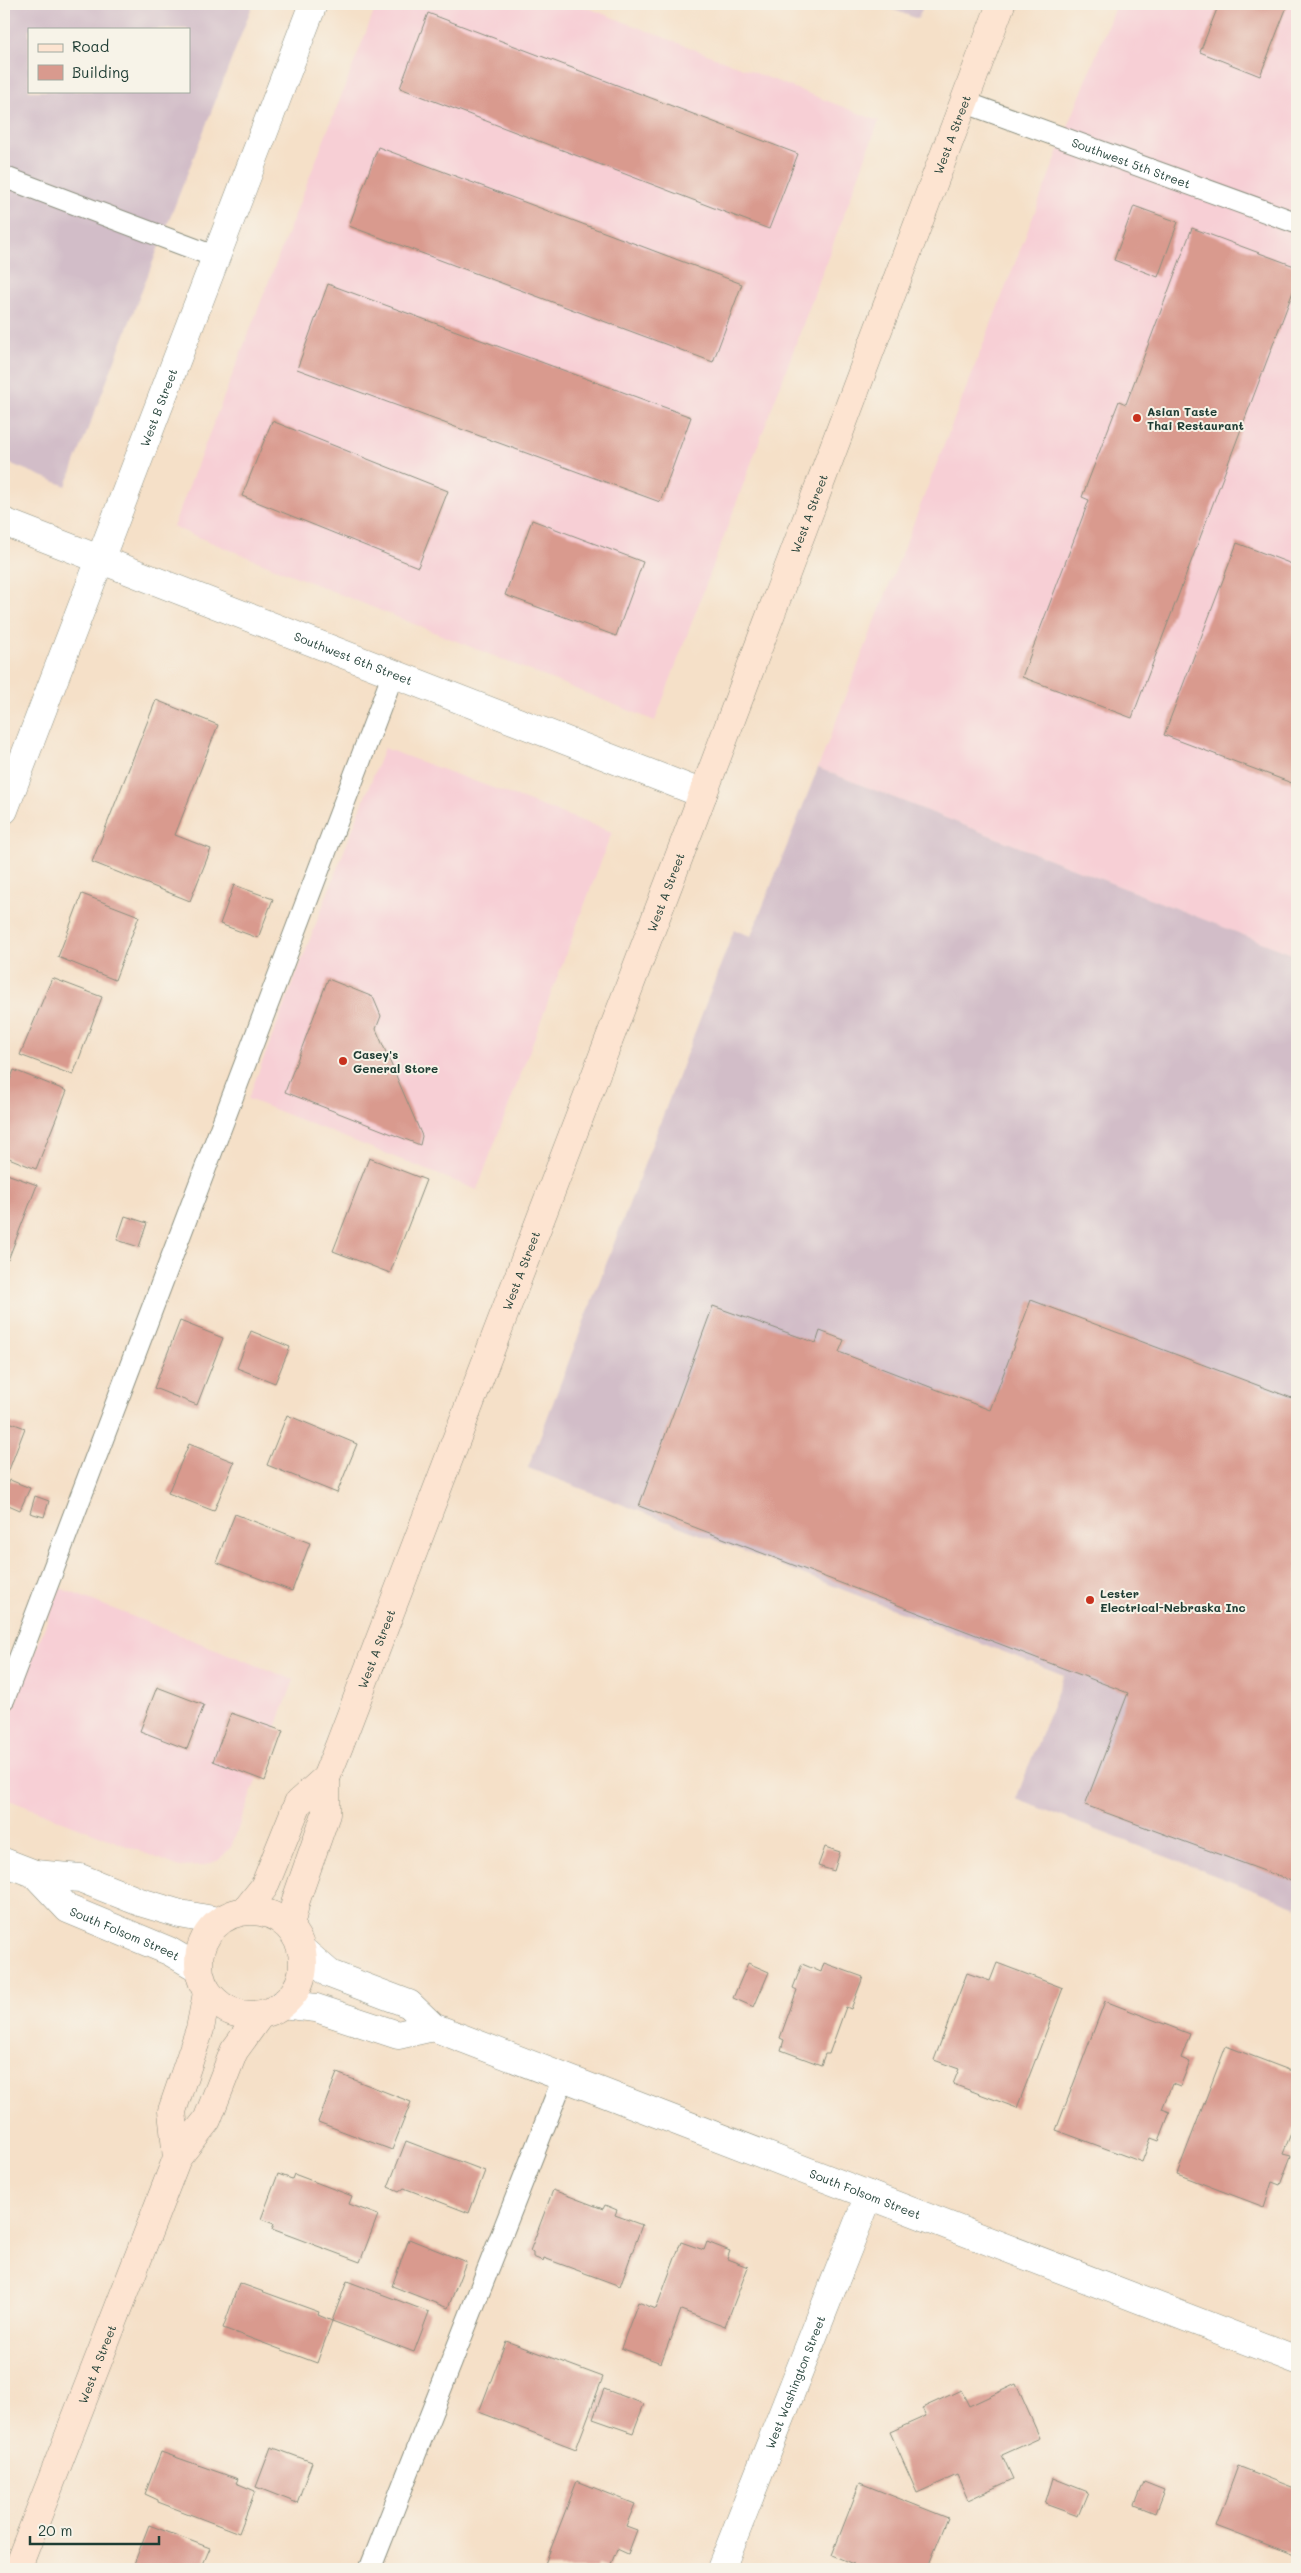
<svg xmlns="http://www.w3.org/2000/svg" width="1301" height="2573" font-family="Mali,sans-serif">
<rect width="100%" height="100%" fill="#f7f3e8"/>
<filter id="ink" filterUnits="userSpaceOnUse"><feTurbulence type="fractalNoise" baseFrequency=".02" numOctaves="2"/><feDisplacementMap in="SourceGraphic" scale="10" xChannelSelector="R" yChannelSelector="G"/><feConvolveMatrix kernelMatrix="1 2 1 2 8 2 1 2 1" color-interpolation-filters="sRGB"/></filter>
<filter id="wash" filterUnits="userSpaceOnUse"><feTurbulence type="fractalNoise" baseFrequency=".0096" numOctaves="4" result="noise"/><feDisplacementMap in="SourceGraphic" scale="20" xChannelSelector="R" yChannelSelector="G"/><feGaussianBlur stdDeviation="1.12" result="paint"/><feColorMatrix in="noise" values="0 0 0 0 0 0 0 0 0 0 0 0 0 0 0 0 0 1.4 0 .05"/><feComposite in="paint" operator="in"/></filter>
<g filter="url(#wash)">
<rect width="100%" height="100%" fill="#f5e0c8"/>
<path fill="#f7cfd5" d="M377,4H578L879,121L655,721L173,527Z
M1116,4H1297V956L818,768Z
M384,748L612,832L477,1190L248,1099Z
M60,1588L294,1680L231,1847L219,1860L203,1866L180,1867L4,1798V1732Z"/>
<path fill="#d2bdc8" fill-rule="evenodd" d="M4,4H253L66,486L4,461ZM29,29H189V91H29Z
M878,4H924L918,19Z
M818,768L1297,956V1907L1016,1799L1064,1675L528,1468L734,930L751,936Z"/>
<g id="blocks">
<path fill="#d99a8e" d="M1219,4H1288L1260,76L1200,52Z
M428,13L798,154L769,229L400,88Z
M378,147L742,284L713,362L349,226Z
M1134,206L1178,222L1158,277L1114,260Z
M1192,228L1297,267V281L1132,718L1022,677L1089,500L1082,497L1119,401L1126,404Z
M328,284L691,417L660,502L297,369Z
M272,421L448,491L418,567L242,496Z
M532,520L643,562L616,636L505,595Z
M1237,543L1297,566V785L1164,735Z
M156,700L218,725L175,835L211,849L190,901L92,862Z
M234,885L273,899L258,938L220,924Z
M82,894L139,916L115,980L58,957Z
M52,978L102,997L73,1075L20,1055Z
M328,979L373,997L381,1016L376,1029L422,1136L420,1145L285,1092Z
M14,1070L67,1091L36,1169L4,1156V1095Z
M369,1158L426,1180L390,1273L333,1251Z
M4,1173L37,1185L8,1260L4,1258Z
M125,1216L147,1223L139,1247L117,1240Z
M1031,1300L1297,1400V1883L1085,1805L1128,1693L639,1506L713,1306L816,1343L820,1331L844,1340L839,1352L990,1410Z
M180,1321L223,1338L197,1405L154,1388Z
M251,1331L290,1347L275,1383L237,1368Z
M287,1415L357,1444L337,1493L267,1465Z
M4,1420L25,1428L7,1475L4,1473Z
M189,1444L234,1462L214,1511L168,1493Z
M10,1480L30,1488L20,1510L4,1503V1495Z
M35,1496L49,1501L44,1517L30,1513Z
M235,1514L310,1543L292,1591L216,1562Z
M157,1687L204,1705L187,1749L140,1731Z
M231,1713L283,1731L265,1781L213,1761Z
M825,1847L840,1852L834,1871L818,1866Z
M748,1963L769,1972L754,2007L733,1998Z
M824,1963L863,1977L851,2009L846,2007L829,2054H825L821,2065L781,2050L784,2040L780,2038L797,1990L793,1988L802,1964L821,1972Z
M997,1963L1063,1988L1017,2108L953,2084L959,2069L934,2060L967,1973L990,1981Z
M1105,2001L1190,2034L1181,2058L1190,2062L1180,2087L1172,2084L1162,2109L1170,2112L1159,2141L1151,2138L1142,2162L1056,2130Z
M1226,2046L1297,2073V2130L1293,2128L1283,2154L1291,2156L1280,2185L1272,2182L1264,2207L1177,2174Z
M337,2073L411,2102L392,2150L318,2122Z
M406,2141L485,2171L469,2213L404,2188L399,2192L388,2187Z
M278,2174L292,2179L294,2174L352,2196L349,2204L378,2215L360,2262L272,2229L274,2224L261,2219Z
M553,2190L603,2209L605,2205L617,2210L615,2215L642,2225L620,2286L544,2258L543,2261L533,2257V2253L530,2251Z
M409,2239L466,2262L448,2308L392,2286Z
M681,2242L704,2250L707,2242L730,2251L727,2259L748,2267L725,2327L681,2310L661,2363L621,2348L638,2302L656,2309Z
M347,2281L429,2312L414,2352L332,2321Z
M239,2283L319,2312L318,2315L332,2321L317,2363L223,2328Z
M506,2341L603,2377L576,2449L479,2412Z
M1016,2384L1040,2438L1002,2455L1013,2479L968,2500L957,2475L917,2493L890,2432L926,2416L922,2408L961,2390L969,2406Z
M604,2389L644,2404L633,2433L593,2419Z
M271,2447L312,2462L297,2503L256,2487Z
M161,2452L238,2479L236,2483L255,2491L239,2533L158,2502V2500L145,2494Z
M1238,2466L1297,2489V2557L1216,2526Z
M1053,2478L1088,2492L1078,2516L1045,2504Z
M577,2481L635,2504L626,2526L637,2530L628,2554L617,2549L609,2569L597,2566L596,2569H543Z
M1144,2482L1164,2490L1155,2513L1135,2505Z
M860,2483L948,2518L927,2569H848L853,2564L832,2555Z
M149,2525L210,2548L201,2569H132Z"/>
</g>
</g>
<g filter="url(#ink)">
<use href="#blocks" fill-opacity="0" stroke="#8a8e7e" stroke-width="1"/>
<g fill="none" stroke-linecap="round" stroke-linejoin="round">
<g stroke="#8a8e7e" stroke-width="23">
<g id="service">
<path id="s1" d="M964,102L1297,223"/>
<path d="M4,177L216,257"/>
<path d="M4,1699L393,674"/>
<path d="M370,2569L564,2076"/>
</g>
</g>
<g stroke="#8a8e7e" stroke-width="29">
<g id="minor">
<path id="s2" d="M4,522L703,794"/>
<path id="s3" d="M4,810L313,4"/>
<path id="s4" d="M721,2569L869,2195"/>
</g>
</g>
<g stroke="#8a8e7e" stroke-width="29">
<g id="tertiary">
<path d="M4,1862L35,1874L80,1878L140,1902L180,1914L218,1921"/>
<path id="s5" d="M35,1874L68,1909L169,1951L198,1968"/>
<path id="s6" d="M302,1950L330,1974L409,2004L433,2027L1297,2360"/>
<path d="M282,2004L316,2008L398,2035L433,2027"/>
</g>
</g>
<g stroke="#8a8e7e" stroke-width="29">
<g id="secondary">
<path id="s7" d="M246,1910L264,1887L298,1803L326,1778L339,1746L703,794L1001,4"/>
<circle cx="251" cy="1963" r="52"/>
<path d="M290,1927L296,1900L326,1814V1778"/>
<path d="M177,2158L172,2111L200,2029L207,1993"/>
<path id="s8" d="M17,2569L177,2158L207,2120L234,2051L260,2015"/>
</g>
</g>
<use href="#service" stroke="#fff" stroke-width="21"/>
<use href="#minor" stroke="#fff" stroke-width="28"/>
<use href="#tertiary" stroke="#fff" stroke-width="28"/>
<use href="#secondary" stroke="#fde4d1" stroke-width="28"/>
</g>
</g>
<g fill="#c8321e" stroke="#f7f3e8" stroke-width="2">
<circle cx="1137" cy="418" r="5"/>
<circle cx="343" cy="1061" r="5"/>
<circle cx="1090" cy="1600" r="5"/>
</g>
<g text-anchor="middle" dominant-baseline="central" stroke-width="4" stroke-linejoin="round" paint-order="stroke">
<g font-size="12" fill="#1f3d34" stroke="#f7f3e8">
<text stroke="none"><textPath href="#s7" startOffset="1916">West A Street</textPath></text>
<text stroke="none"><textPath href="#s1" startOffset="178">Southwest 5th Street</textPath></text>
<text stroke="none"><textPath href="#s3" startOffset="431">West B Street</textPath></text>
<text stroke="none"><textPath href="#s7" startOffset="1511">West A Street</textPath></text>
<text stroke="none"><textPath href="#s2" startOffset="375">Southwest 6th Street</textPath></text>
<text stroke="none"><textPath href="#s7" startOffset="1106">West A Street</textPath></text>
<text stroke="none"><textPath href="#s7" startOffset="701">West A Street</textPath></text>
<text stroke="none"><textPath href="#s7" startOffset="296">West A Street</textPath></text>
<text stroke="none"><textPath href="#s5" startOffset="110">South Folsom Street</textPath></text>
<text stroke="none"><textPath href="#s6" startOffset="618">South Folsom Street</textPath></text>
<text stroke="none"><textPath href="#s8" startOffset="220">West A Street</textPath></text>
<text stroke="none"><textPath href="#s4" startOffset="201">West Washington Street</textPath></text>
</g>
<g font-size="12" font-weight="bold" fill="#1f3d34" stroke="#f7f3e8" text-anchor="start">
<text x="1147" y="411">Asian Taste<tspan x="1147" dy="14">Thai Restaurant</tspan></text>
<text x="353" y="1054">Casey's<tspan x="353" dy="14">General Store</tspan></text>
<text x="1100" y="1593">Lester<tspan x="1100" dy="14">Electrical-Nebraska Inc</tspan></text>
</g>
</g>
<rect width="1301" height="2573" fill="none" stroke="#f7f3e8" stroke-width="20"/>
<rect x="28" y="28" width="162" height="65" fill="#f7f3e8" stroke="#a1aaa0"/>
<rect x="38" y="44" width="25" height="8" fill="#fde4d1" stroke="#a1aaa0"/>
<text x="72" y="52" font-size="15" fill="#1f3d34">Road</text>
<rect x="38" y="65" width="25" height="15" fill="#d99a8e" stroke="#a1aaa0"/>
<text x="72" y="78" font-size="15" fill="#1f3d34">Building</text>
<path d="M30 2536v8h129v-8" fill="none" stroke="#1f3d34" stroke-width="2.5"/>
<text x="38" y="2536" font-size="15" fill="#1f3d34" stroke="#f7f3e8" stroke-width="4" paint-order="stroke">20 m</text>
</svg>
